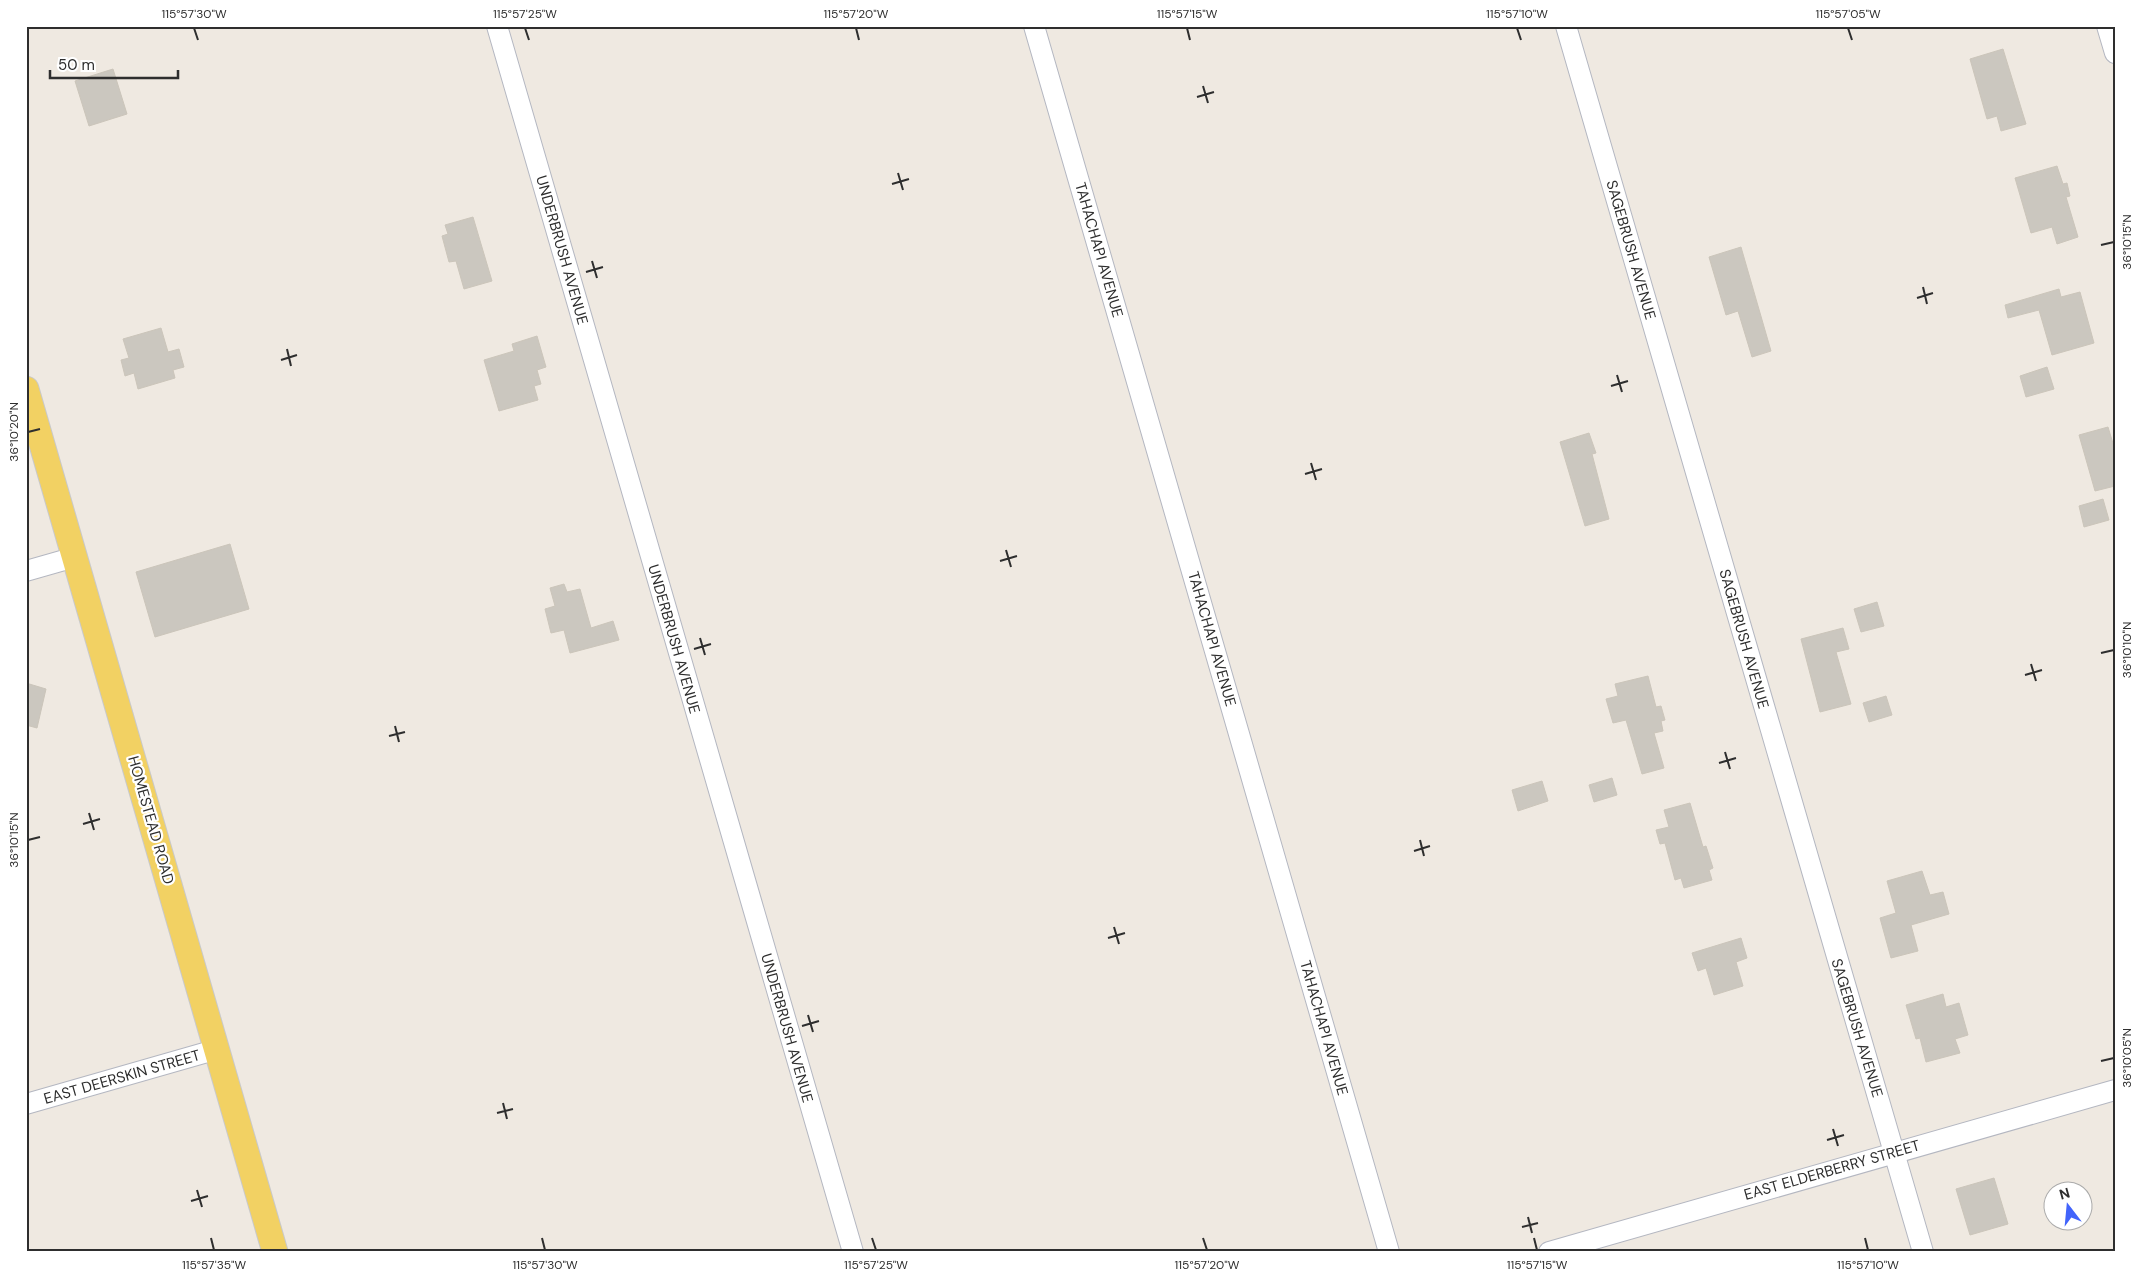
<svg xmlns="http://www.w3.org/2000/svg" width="2141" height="1278" font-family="'DM Sans',sans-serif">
<rect width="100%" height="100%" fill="#efe9e1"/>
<path fill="#cbc7bf" stroke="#cbc5ba" d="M2003,49L2026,124L2001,131L1997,116L1987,119L1970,59Z
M113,69L127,114L89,126L75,81Z
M2057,166L2063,184L2067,183L2070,196L2066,197L2078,237L2057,244L2052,227L2031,233L2015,178Z
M473,217L492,281L464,289L456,261L449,262L442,236L448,234L445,225Z
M1741,247L1771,351L1752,357L1738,311L1726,315L1709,257Z
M2059,289L2061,297L2080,292L2094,343L2052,355L2039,310L2008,318L2005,305Z
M161,328L168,352L179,349L184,367L173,370L175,378L138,389L134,373L125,376L121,360L129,358L123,339Z
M537,336L546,367L537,370L541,384L534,386L538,400L499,411L484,360L514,351L512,344Z
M2047,367L2054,389L2026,397L2020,376Z
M2108,427L2115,450V486L2095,491L2079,435Z
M1589,433L1596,453L1592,454L1609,519L1585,526L1560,442Z
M2103,499L2109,520L2084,527L2079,506Z
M230,544L249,609L155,637L136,572Z
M564,584L567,592L580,589L591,628L613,621L619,640L570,653L564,630L551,633L545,609L555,606L550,588Z
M1877,602L1884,626L1861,632L1854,609Z
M1843,628L1849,649L1836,652L1851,704L1820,712L1801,639Z
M1648,676L1656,707L1661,706L1665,720L1661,721L1663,731L1654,733L1664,768L1642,774L1626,720L1613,723L1606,699L1618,696L1615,684Z
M26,683L46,689L37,728L26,725Z
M1886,696L1892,715L1869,722L1863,703Z
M1612,778L1617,795L1594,802L1589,785Z
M1542,781L1548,801L1518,811L1512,790Z
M1690,803L1703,847L1706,846L1713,868L1709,870L1712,880L1684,888L1681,878L1675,880L1665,843L1660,844L1656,830L1669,827L1664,810Z
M1922,871L1930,895L1943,892L1949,914L1911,925L1918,951L1891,958L1880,918L1896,913L1887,881Z
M1741,938L1747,958L1736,962L1743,986L1714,995L1706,968L1698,971L1692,953Z
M1943,994L1946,1007L1959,1003L1968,1035L1955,1039L1960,1053L1926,1062L1920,1038L1916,1039L1906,1005Z
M1994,1178L2008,1224L1970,1235L1956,1189Z"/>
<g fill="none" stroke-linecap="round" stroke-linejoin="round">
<g stroke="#b4b7c1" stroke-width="22">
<path id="minor" d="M497,26L853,1252
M1034,26L1389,1252
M1566,26L1923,1252
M2107,26L2115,53
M26,571L75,557
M26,1104L218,1049
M1549,1252L2115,1090"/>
</g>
<g stroke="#c9c9c9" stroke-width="27">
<path id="major" d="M26,389L275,1252"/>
</g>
<use href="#minor" stroke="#fff" stroke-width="20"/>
<use href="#major" stroke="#f2d163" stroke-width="25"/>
</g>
<path fill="none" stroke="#2e2e2e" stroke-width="2" d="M194,28L198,40M525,28L529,40M856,28L859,40M1187,28L1190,40M1517,28L1521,40M1848,28L1852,40M1203,86L1208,103M1197,97L1214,92M898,173L903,190M892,184L909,179M2101,245L2114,242M592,261L597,278M586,272L603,267M1923,287L1927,304M1917,298L1933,293M287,349L291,366M281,360L297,355M1617,375L1622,392M1611,386L1628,381M28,432L40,429M1311,463L1316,480M1305,474L1322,469M1006,550L1011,567M1000,561L1017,556M700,638L705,655M694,649L711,644M2101,653L2114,650M2031,664L2036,681M2025,675L2042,670M395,726L399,742M389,736L405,732M1725,752L1730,769M1719,763L1736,758M89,813L94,830M83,824L100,819M28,840L40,837M1420,840L1424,856M1414,851L1430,846M1114,927L1119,944M1108,938L1125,933M808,1015L813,1032M802,1026L819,1021M2101,1061L2114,1058M503,1103L507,1119M497,1113L513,1109M1833,1129L1838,1146M1827,1140L1844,1135M197,1190L202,1207M191,1201L208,1196M1528,1217L1532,1233M1522,1227L1538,1223M211,1238L214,1250M542,1238L545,1250M872,1238L876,1250M1203,1238L1207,1250M1534,1238L1537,1250M1865,1238L1868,1250"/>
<g text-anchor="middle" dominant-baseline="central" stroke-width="4.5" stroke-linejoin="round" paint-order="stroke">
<g font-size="15" fill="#2e2e2e" stroke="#fff">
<text transform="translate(562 250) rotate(74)">UNDERBRUSH AVENUE</text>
<text transform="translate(1099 250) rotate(74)">TAHACHAPI AVENUE</text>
<text transform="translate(1631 250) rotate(74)">SAGEBRUSH AVENUE</text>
<text transform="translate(674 639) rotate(74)">UNDERBRUSH AVENUE</text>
<text transform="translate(1212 639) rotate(74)">TAHACHAPI AVENUE</text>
<text transform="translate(1744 639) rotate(74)">SAGEBRUSH AVENUE</text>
<text transform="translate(151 820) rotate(74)">HOMESTEAD ROAD</text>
<text transform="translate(787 1028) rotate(74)">UNDERBRUSH AVENUE</text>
<text transform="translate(1324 1028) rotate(74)">TAHACHAPI AVENUE</text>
<text transform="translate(1857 1028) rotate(73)">SAGEBRUSH AVENUE</text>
<text transform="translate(122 1077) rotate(-16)">EAST DEERSKIN STREET</text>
<text transform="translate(1832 1170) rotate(-16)">EAST ELDERBERRY STREET</text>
</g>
</g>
<rect width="2141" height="1278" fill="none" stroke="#ffffff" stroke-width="55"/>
<g transform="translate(2068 1206) rotate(344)"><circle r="24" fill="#ffffff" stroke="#ababab"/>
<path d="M0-4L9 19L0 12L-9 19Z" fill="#4264fb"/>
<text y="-8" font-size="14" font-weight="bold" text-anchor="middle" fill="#2e2e2e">N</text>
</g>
<path d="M50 70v8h128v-8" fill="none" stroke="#2e2e2e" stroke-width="2.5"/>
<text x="58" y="70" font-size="15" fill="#2e2e2e" stroke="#ffffff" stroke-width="4" paint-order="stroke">50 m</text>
<rect x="28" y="28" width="2086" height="1222" fill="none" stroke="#2e2e2e" stroke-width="2"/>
<g font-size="12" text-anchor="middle" fill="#2e2e2e">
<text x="194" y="18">115°57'30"W</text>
<text x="525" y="18">115°57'25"W</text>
<text x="856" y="18">115°57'20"W</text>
<text x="1187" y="18">115°57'15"W</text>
<text x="1517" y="18">115°57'10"W</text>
<text x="1848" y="18">115°57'05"W</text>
<text transform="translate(2127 242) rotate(-90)" y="4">36°10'15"N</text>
<text transform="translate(14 432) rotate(-90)" y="4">36°10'20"N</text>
<text transform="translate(2127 650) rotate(-90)" y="4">36°10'10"N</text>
<text transform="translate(14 840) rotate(-90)" y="4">36°10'15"N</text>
<text transform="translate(2127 1058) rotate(-90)" y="4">36°10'05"N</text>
<text x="214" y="1269">115°57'35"W</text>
<text x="545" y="1269">115°57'30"W</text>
<text x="876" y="1269">115°57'25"W</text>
<text x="1207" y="1269">115°57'20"W</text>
<text x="1537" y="1269">115°57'15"W</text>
<text x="1868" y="1269">115°57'10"W</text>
</g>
</svg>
